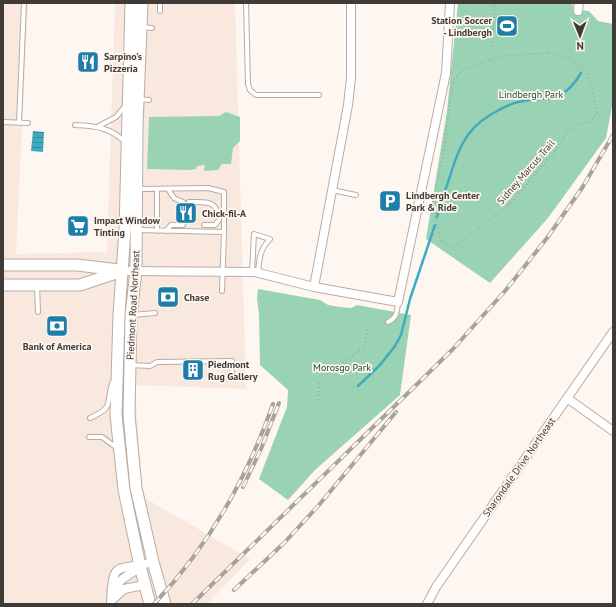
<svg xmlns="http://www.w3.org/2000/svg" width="616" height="607" font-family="'PT Sans',sans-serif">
<defs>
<pattern id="water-rules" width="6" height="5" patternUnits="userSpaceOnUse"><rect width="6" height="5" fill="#3fabbe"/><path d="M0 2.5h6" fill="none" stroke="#368c9b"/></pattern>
</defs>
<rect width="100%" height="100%" fill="#fef6f0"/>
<path fill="#f8e8de" d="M3,3H28L16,254L107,252L115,3H235L246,389L135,385L143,497L250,559L207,604H3Z"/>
<path fill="#99d3b3" d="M458,3H572L574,9L589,11L598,21L613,24V101L606,138L548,218L490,283L426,239L447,111Z
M226,112L240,117V141L233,148L231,164H222L218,170L204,171L205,165L197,166L196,169L189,170L147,169L149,117L219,116Z
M258,289L320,300L328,305L340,307L351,308L357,305L411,315L400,395L315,470L288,500L259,479L287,407L288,390L260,365L259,314L257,299Z"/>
<path fill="url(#water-rules)" d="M33,131L44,132L43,152L31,151Z"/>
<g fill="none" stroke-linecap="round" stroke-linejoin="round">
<path stroke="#3fabbe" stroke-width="2.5" d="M437,217C441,201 447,186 452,170C461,141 471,124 499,110C505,107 512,103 518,102C548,96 563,104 581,73
M358,386L380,365L395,346L401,335L410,299L435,225"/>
<g stroke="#b9ada3" stroke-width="6">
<path id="lane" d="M246,3L248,84L250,90L256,95H319
M160,11V3
M141,27L152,28
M139,99L149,100
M3,122L28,123
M19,123L24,3
M75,125C95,126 110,127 125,142
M99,126L116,117L126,105
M137,189L208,188L224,192V232L138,230
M168,189L174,198L183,202
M332,190L356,195
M189,202C206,202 217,199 219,220L215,225H204
M157,231V189
M166,231L171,225H183
M252,272L254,234L270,239C260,249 259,259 258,273
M37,285L38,312
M222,291L224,232
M132,315L155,313
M388,322C397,318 397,312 398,302
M130,365L150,366L157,362L232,361V375
M90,418C114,407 106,405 112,383
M89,437H102L117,448"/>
</g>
<g stroke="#b9ada3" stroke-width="10">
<path id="street" d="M578,11L579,3
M122,271L255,272L314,287L398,302L446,73L450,3
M314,287L348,105L351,78V3
M567,398L613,431
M114,592C121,574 129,578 140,566
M112,600L124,589L144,585
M111,604C112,558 117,572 153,562
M427,604L436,587L613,332"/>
</g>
<g stroke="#b9ada3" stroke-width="13">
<path id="secondary" d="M131,3L125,230L119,315L116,415L124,490L140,566L150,604
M142,3L137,126L136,271L131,315L129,415L136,488L153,562L165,604
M3,265H77L119,270
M3,285H80L122,271"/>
</g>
<path stroke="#a6a09a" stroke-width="1.5" stroke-dasharray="1 3" stroke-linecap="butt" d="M492,46L495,3
M549,53C588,59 591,78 597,113L589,122L575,126L567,131L560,145L508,206L454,247L441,242L433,202L444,150L453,80L462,71L482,62L503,56Z
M318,400L319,384L330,371L364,348L368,325"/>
<use href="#lane" stroke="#fff" stroke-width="4"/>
<use href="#street" stroke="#fff" stroke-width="8"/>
<use href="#secondary" stroke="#fff" stroke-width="11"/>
<g stroke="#a8a19c" stroke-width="4">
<path id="rail" d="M243,487L261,449L279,403
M234,590L285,542L319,505L396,412
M154,604C208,547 247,478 273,404
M192,604L453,349L505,291L547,238L582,188L613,135"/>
</g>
<use href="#rail" stroke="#fef6f0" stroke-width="2.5" stroke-dasharray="8" stroke-linecap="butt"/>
</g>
<defs>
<g id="stadium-square" transform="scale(1.15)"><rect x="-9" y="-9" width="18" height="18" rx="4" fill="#1e7eaa" stroke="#fef6f0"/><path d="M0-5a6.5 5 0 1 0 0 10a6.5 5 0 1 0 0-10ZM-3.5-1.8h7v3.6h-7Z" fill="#fff"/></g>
<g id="restaurant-square" transform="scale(1.15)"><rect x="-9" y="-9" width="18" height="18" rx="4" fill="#1e7eaa" stroke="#fef6f0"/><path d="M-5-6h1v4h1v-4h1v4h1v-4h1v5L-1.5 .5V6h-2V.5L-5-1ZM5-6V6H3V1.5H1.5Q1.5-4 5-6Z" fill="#fff"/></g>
<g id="parking-square" transform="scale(1.15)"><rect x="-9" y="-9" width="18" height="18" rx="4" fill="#1e7eaa" stroke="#fef6f0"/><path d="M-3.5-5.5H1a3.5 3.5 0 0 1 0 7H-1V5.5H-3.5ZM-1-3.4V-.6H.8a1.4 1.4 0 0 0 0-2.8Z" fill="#fff"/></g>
<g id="supermarket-square" transform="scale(1.15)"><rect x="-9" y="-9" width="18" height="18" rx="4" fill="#1e7eaa" stroke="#fef6f0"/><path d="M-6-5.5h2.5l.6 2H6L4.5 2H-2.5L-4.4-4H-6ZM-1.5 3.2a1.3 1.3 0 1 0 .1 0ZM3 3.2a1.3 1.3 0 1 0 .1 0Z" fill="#fff"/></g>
<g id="bank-square" transform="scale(1.15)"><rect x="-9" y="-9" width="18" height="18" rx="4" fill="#1e7eaa" stroke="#fef6f0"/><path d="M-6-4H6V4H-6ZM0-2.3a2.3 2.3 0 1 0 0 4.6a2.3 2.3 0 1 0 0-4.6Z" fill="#fff"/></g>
<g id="building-square" transform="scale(1.15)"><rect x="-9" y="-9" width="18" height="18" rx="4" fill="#1e7eaa" stroke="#fef6f0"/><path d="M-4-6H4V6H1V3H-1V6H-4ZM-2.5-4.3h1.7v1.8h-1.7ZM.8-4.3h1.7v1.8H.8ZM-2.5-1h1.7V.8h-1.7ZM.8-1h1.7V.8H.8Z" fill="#fff"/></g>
</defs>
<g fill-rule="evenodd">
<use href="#stadium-square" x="507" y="26"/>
<use href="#restaurant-square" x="88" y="62"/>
<use href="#parking-square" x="390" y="201"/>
<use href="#restaurant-square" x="186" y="213"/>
<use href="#supermarket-square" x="78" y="226"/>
<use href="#bank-square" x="168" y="297"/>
<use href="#bank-square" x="57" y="326"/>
<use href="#building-square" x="193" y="370"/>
</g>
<g text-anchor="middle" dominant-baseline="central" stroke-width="3.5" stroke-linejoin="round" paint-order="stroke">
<g font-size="10" font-weight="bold" fill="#403b37" stroke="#fef6f0" text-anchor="start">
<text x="492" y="20" text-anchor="end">Station Soccer<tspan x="492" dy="12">- Lindbergh</tspan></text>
<text x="104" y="56">Sarpino's<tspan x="104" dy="12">Pizzeria</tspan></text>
<text x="406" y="195">Lindbergh Center<tspan x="406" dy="12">Park &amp; Ride</tspan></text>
<text x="202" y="213">Chick-fil-A</text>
<text x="94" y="220">Impact Window<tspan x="94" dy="12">Tinting</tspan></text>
<text x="184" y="297">Chase</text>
<text x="57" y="346" text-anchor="middle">Bank of America</text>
<text x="208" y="364">Piedmont<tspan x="208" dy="12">Rug Gallery</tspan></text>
</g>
<g font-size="10" fill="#1d4934" stroke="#fef6f0">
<text x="531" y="94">Lindbergh Park</text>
<text x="342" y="367">Morosgo Park</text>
</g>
<g font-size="10" fill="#403b37" stroke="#fef6f0">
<text transform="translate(526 172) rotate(-49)">Sidney Marcus Trail</text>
<text transform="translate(133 305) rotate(-87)">Piedmont Road Northeast</text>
<text transform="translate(519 467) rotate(-55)">Sharondale Drive Northeast</text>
</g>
</g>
<rect width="616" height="607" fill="none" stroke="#403b37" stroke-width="8"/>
<g transform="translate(580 36) rotate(179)" stroke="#fef6f0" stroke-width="3" paint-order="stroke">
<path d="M0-3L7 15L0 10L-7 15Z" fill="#403b37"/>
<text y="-6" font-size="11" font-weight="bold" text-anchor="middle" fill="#403b37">N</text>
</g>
</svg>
